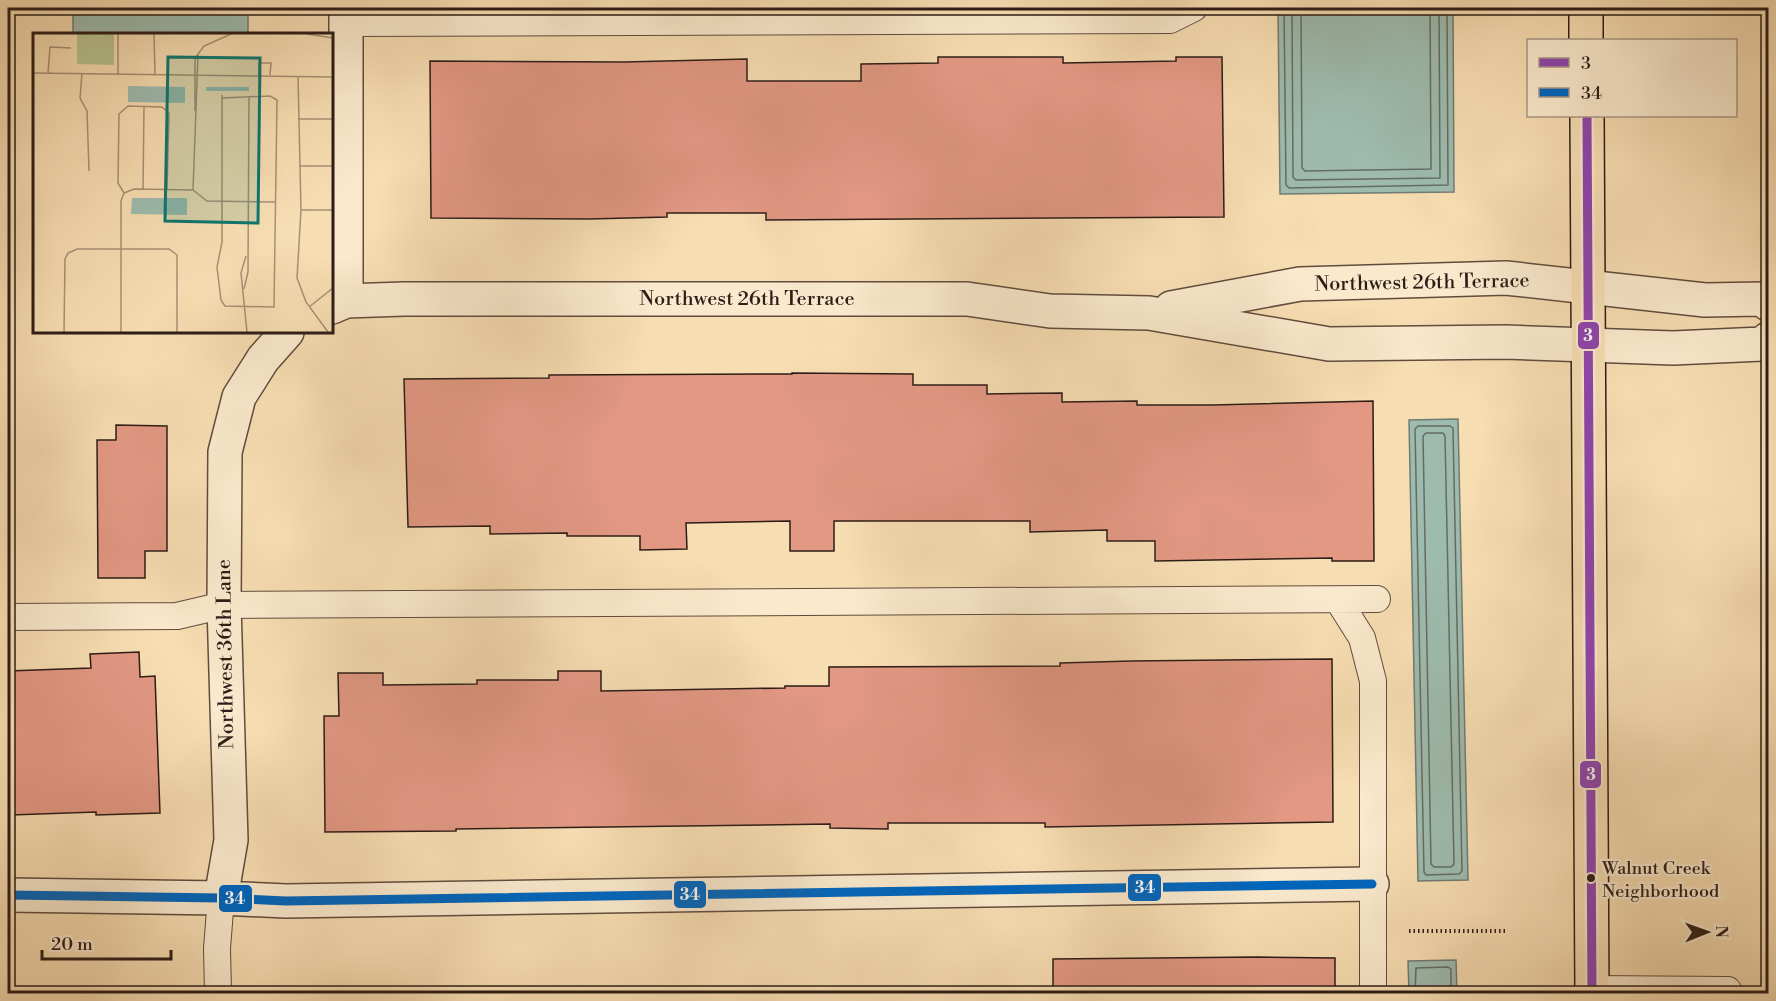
<svg xmlns="http://www.w3.org/2000/svg" width="1776" height="1001" font-family="'Libre Bodoni',serif">
<rect width="100%" height="100%" fill="#f7ddb2"/>
<filter id="stains"><feTurbulence type="fractalNoise" baseFrequency=".00333" numOctaves="4"/><feColorMatrix values="0 0 0 0 .2 0 0 0 0 .09 0 0 0 0 .02 0 0 0 .5 -.17"/></filter>
<radialGradient id="worn" r=".72"><stop offset=".6" stop-color="#630" stop-opacity="0"/><stop offset="1" stop-color="#630" stop-opacity=".3"/></radialGradient>
<path fill="#9dbbae" stroke="#707b72" stroke-width="1.5" d="M73,8H248V34H73Z
M1278,8H1453L1454,192L1280,194Z
M1458,419L1468,880L1418,881L1409,420Z
M1456,960L1457,993H1409L1408,961Z"/>
<g fill="none" stroke-linecap="round" stroke-linejoin="round">
<path stroke="#656c62" stroke-width="1.5" d="M1284,8L1286,185L1289,188L1448,185L1447,8
M1292,8L1293,177L1296,180L1440,178L1439,8
M1301,8L1302,168L1305,171L1431,169L1430,8
M1418,426H1450L1453,428L1462,871L1459,874L1426,875L1424,872L1415,429Z
M1426,433H1443L1445,436L1454,864L1451,867H1434L1431,864L1423,436Z
M1415,994L1416,968L1448,967L1451,969V994"/>
</g>
<path fill="#e29883" stroke="#2d1c17" stroke-width="1.5" d="M938,57H1063V63L1176,61V57H1222L1224,217L766,220V213H667V217L589,219L431,218L430,61L624,62L747,59V81H861V64L938,63Z
M792,373L913,374V385H987V394L1062,393V402L1137,401V405H1213L1373,401L1374,561H1332V558L1155,561V541H1107V530L1030,532V521H834V551H790V521L686,523L687,549L640,550V536H567V533L490,534V526L408,527L404,379L549,378V375L792,374Z
M116,425L167,426V551H145V578H98L97,440H116Z
M139,652L140,677L155,676L160,813L96,815V812L11,815L8,671L91,668L90,654Z
M1332,659L1333,822L1045,827V823H888V829L830,828V824L456,829V831L325,832L324,716H339L338,673H383V685L477,684V680H558V671H601V691L785,688V686H829V667L1060,666V663L1131,661Z
M1258,957L1335,958V993H1053V959Z"/>
<g fill="none" stroke-linecap="round" stroke-linejoin="round">
<g stroke="#604c3e" stroke-width="28">
<path id="service" d="M346,23L1170,20L1194,8
M1338,600L1362,638L1373,681V994
M8,617L177,616L224,605L1377,599
M1592,989L1728,990V994
M218,994L217,948L221,898"/>
</g>
<g stroke="#604c3e" stroke-width="36">
<path id="minor" d="M346,301V8
M332,307L346,301L404,299H967L1050,311L1149,313L1329,344L1506,342L1673,348L1762,344L1768,339
M1171,308L1300,284L1506,278L1705,300L1762,299L1768,304
M8,895L221,898L286,901L1372,884
M221,898L231,840L224,605L225,452L239,397L263,359L287,332"/>
</g>
<g stroke="#2d1c17" stroke-width="36">
<path id="primary" d="M1586,8V40
M1587,116L1592,994"/>
</g>
<path stroke="#2d1c17" stroke-width="4" stroke-dasharray="1.5 3" stroke-linecap="butt" d="M1409,931H1507"/>
<use href="#service" stroke="#fae9cd" stroke-width="26"/>
<use href="#minor" stroke="#fae9cd" stroke-width="33"/>
<use href="#primary" stroke="#f7ddb2" stroke-width="33"/>
<g stroke="#fae9cd" stroke-width="14">
<path id="bus-1" d="M1587,116L1592,994"/>
</g>
<g stroke="#fae9cd" stroke-width="14">
<path id="bus-2" d="M8,895L221,898L286,901L1372,884"/>
</g>
<use href="#bus-1" stroke="#8e44ad" stroke-width="9"/>
<use href="#bus-2" stroke="#0065bd" stroke-width="9"/>
</g>
<circle fill="#2d1c17" stroke="#fae9cd" stroke-width="2" cx="1591" cy="878" r="5"/>
<g text-anchor="middle" dominant-baseline="central" stroke-width="4.5" stroke-linejoin="round" paint-order="stroke">
<g font-size="18" fill="#2d1c17" stroke="#fae9cd" text-anchor="start">
<text x="1602" y="868">Walnut Creek<tspan x="1602" dy="23">Neighborhood</tspan></text>
</g>
<g font-size="20" fill="#2d1c17" stroke="#fae9cd">
<text transform="translate(1422 283) rotate(-1)">Northwest 26th Terrace</text>
<text x="747" y="299">Northwest 26th Terrace</text>
<text transform="translate(226 654) rotate(-91)">Northwest 36th Lane</text>
</g>
</g>
<g transform="translate(33 33)">
<rect width="300" height="300" fill="#f7ddb2"/>
<path d="M44,1H81V32L44,31Z" fill="#b8c290"/>
<path d="M95,53L152,54V70L95,69ZM173,54H216V58H173ZM99,165H154V182L98,181Z" fill="#9dbbae"/>
<path fill="none" stroke="#a69074" stroke-width="1.5" d="M85,1V41M121,1L122,41M274,1L300,5M0,40L300,44M15,40L17,14L38,15M49,40L47,65L54,78L56,138M226,42V30H238L237,42M265,43L268,177L264,245L273,269L295,299M189,62V209L184,234L188,267L192,273L241,274L244,67L237,63L189,65M162,78V25L171,13L198,1M265,86H300M266,133H300M110,156L111,74M160,157L165,22M160,157L174,168L243,169M91,160L85,150L86,81L95,73L129,74L136,80L134,156M91,160L101,156L160,157M268,177H300M213,223L208,240L214,299M211,256L215,239L216,63M276,274L300,255M31,299L32,226L35,220L44,216H136L144,222V299M88,299V168L91,160"/>
<path fill="#0f766e" fill-opacity="0.15" stroke="#0f766e" stroke-width="3" d="M135,24L227,25L225,190L132,188Z"/>
<rect width="300" height="300" fill="none" stroke="#2d1c17" stroke-width="3"/>
</g>
<g stroke="#fae9cd" stroke-width="2">
<rect x="1577" y="321" width="23" height="29" rx="6" fill="#8e44ad"/>
<rect x="1579" y="760" width="23" height="29" rx="6" fill="#8e44ad"/>
<rect x="1127" y="873" width="35" height="29" rx="6" fill="#0065bd"/>
<rect x="673" y="880" width="34" height="29" rx="6" fill="#0065bd"/>
<rect x="218" y="884" width="35" height="29" rx="6" fill="#0065bd"/>
</g>
<g font-size="16" text-anchor="middle" font-weight="bold" fill="#fff">
<text x="1588" y="341">3</text>
<text x="1591" y="780">3</text>
<text x="1145" y="893">34</text>
<text x="690" y="900">34</text>
<text x="235" y="904">34</text>
</g>
<rect width="1776" height="1001" fill="none" stroke="#f7ddb2" stroke-width="30"/>
<rect x="9" y="9" width="1758" height="983" fill="none" stroke="#2d1c17" stroke-width="3"/>
<rect x="15" y="15" width="1746" height="971" fill="none" stroke="#2d1c17" stroke-width="1.5"/>
<rect x="1527" y="39" width="210" height="78" fill="#fae9cd" stroke="#a89784" stroke-width="1.5"/>
<rect x="1539" y="58" width="30" height="9" fill="#8e44ad" stroke="#a89784" stroke-width="1.5"/>
<text x="1581" y="69" font-size="18" fill="#2d1c17">3</text>
<rect x="1539" y="88" width="30" height="9" fill="#0065bd" stroke="#a89784" stroke-width="1.5"/>
<text x="1581" y="99" font-size="18" fill="#2d1c17">34</text>
<g transform="translate(1707 932) rotate(89)" stroke="#fae9cd" stroke-width="4.5" paint-order="stroke">
<path d="M0-4.5L10 22L0 15L-10 22Z" fill="#2d1c17"/>
<text y="-9" font-size="16" font-weight="bold" text-anchor="middle" fill="#2d1c17">N</text>
</g>
<path d="M42 950v9h129v-9" fill="none" stroke="#2d1c17" stroke-width="3"/>
<text x="51" y="950" font-size="18" fill="#2d1c17" stroke="#fae9cd" stroke-width="4.5" paint-order="stroke">20 m</text>
<rect width="100%" height="100%" filter="url(#stains)"/>
<rect width="100%" height="100%" fill="url(#worn)"/>
</svg>
